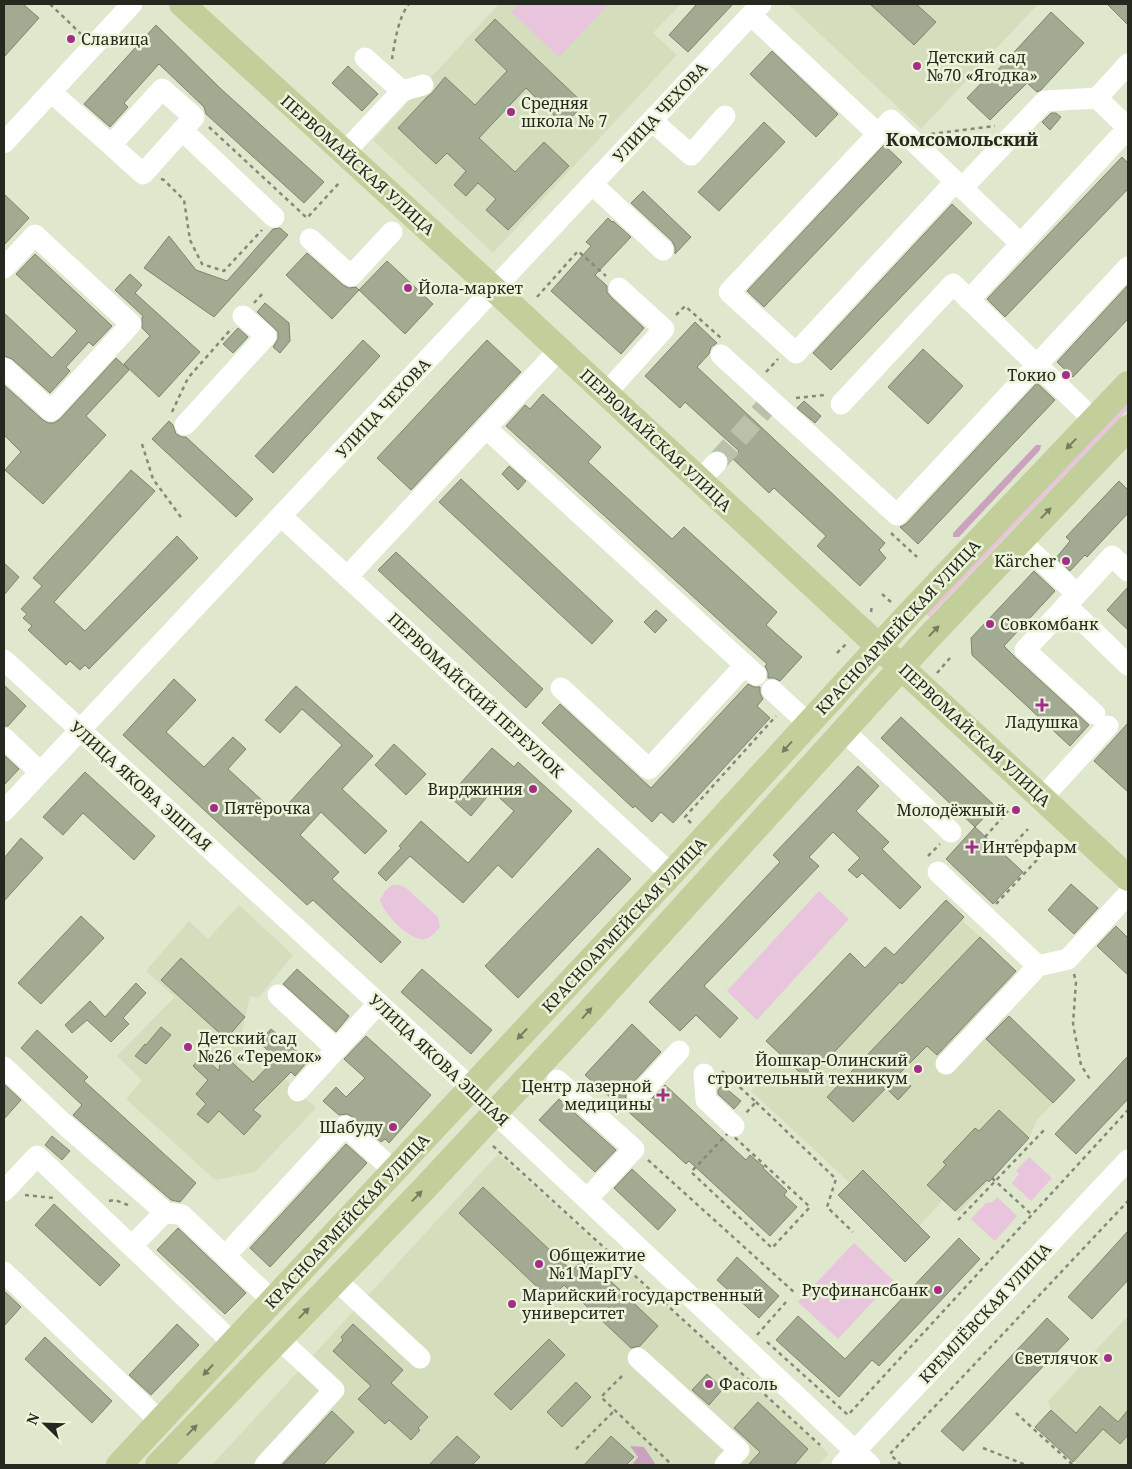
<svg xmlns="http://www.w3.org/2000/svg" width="1132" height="1469" font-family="'Noto Serif',serif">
<rect width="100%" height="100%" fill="#dfe7cd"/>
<path fill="#d4debd" d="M499,4H681L653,33L677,55L493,253L373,140Z
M788,4H1038L921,129Z
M946,900L964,917L962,920L1018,973L992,1000L1075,1080L1037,1120L1029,1138L958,1214L943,1200L919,1226L863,1170L850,1183L751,1091L783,1057L766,1041L850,953L865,968L885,947L895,955Z
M239,905L293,955L258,998L250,996L241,1038L316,1108L255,1172L215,1180L126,1099L142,1080L117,1056L175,997L146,971L189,921L208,939Z
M498,1154L829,1454L818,1465H212Z
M1128,1316V1465H1077L1035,1427L1051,1410L1048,1401Z"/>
<path fill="#e8c5dc" d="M518,4H609L559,57L511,12Z
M1128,402V409L929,617L925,613Z
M392,885H399L406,888L418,899L438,917L440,927C436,931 431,938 425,939C410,942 383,913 380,900L386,890Z
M819,891L849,919L757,1020L727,991Z
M1029,1157L1052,1178L1031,1201L1012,1183L1019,1174L1016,1171Z
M997,1197L1017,1216L995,1241L971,1219L986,1203L993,1202Z
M854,1243L893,1280L838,1339L798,1302Z"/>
<path fill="#cba2be" d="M1036,445H1041L1040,450L959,537H953V533Z
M630,1446L644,1447L656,1465H632L638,1457Z"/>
<path fill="#a3aa92" stroke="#7e856e" d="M4,4H23L39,18L4,57Z
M697,4H733L688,52L669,35Z
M870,4H916L936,22L914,45Z
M1107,4H1128V25Z
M1051,12L1084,43L1041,90L1037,92L1027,83L990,120L967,98L992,72L994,74Z
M495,19L584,104L564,125L526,88L479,138L515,172L544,142L569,166L508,230L486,210L496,199L478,183L466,196L454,185L466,171L447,153L436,164L398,128L427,97L432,93L445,77L475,105L507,71L475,40Z
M156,25L221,89L324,182L304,203L206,114L204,107L159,64L124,103L128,107L110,127L84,104Z
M772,51L838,114L816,137L750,74Z
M348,66L378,94L362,111L332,83Z
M1051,113H1056L1061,117L1050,130L1042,122Z
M764,122L785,142L719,211L698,192Z
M884,145L902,162L764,307L747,291Z
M1122,157L1128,163V189L1005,317L987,299Z
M643,191L691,237L675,254V247L672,241L631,203Z
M4,194L29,218L4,245Z
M952,204L972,223L831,370L813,353Z
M608,218L612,222L613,221L631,237L595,275L607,286V292L611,297L644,328L621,354L551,291L591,246L586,242Z
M280,228L288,235L214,317L144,268L169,236L196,270L227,281L273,229Z
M307,253L343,285L349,288L356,287L359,290L332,319L286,275Z
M35,254L112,326L93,346L89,342L66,367L70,371L50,393L12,359L4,356V313L52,358L77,331L16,274Z
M387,261L433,304L405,334L359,290Z
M130,274L142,285L135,293L200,352L159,397L124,364L150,336L142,328V318L143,316L115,290Z
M1128,285V319L1073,377L1057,362Z
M265,303L289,323L290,341L280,353L273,347L278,339V332L257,312Z
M695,322L717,343L711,347L709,354L697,367L885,543L879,550L886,558L860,586L817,546L826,536L774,488L769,493L732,458L739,451L685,402L680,408L645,376Z
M238,328L248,337L233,353L223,344Z
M363,340L380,356L273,473L255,456Z
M487,340L521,372L411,490L377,458Z
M923,349L963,386L928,424L888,387Z
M116,358L129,370L86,416L106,435L43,504L5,470L21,452L4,435V385L43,420L48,423H54L60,419Z
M1037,383L1055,400L918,544L900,527L906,524Z
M543,394L601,447L588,462L672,539L684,527L777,612L766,625L802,657L780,681L774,678H768V672L765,666L767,664L506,426L525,405L530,409Z
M804,401L821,416L815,423L797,408Z
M169,421L173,425L176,434L182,437H186L253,499L236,517L152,439Z
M509,466L526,481L518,490L502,474Z
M131,470L155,491L54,602L85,631L177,536L198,558L89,669L85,665L80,670L70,661L66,665L28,630L32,626L23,618L27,614L21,609L42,586L33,578Z
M461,479L613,621L592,644L439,502Z
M1119,481L1128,490V513L1087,557L1085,555L1070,571L1056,558L1070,541L1066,537Z
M396,552L543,689L526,708L378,570Z
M4,563L19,577L4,595Z
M1034,571L1055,591L1004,646L1017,659L1089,725L1070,746L972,655L971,638Z
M1128,587V630L1107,610Z
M656,610L667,620L655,633L644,622Z
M174,679L196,700L166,732L204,767L233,737L246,749L228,769L278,815L342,745L302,709L280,733L265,720L296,686L373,756L342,789L387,831L365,854L321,812L300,835L339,872L332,879L401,942L381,963L313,900L307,905L123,735Z
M748,684L754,687H760V693L763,699L757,706L770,718L673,823L661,812L652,822L635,806L633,808L542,723L560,704L651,788Z
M4,685L26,706L8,726H4Z
M901,717L995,806L975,827L881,738Z
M1128,723V792L1094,761Z
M394,744L426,774L406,795L375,765Z
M492,748L514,767L518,762L572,811L512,878L498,865L463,903L410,856L386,881L378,873L401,848L399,846L421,821L468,863L514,811L492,791L471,816L449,796Z
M4,755L19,769L4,785Z
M858,766L879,786L856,811L889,842L882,849L921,887L900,909L862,873L857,878L848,870L860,858L833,832L809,857L819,866L704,986L738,1018L720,1038L696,1015L680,1031L649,1002L780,862L773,855Z
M85,772L155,836L134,860L83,813L63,835L43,817Z
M975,827L1023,872L993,904L946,859Z
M21,838L43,858L4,901V858Z
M598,848L631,879L518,998L485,966Z
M1071,884L1098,908L1074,934L1048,910Z
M946,900L964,917L902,984L900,982L808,1080L766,1041L850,953L865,968L885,947L894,955Z
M81,916L104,938L41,1004L18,983Z
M1116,926L1128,938V975L1097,946Z
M980,937L1016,971L937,1055L927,1046L899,1074L911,1086L898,1100L886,1088L853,1122L827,1097Z
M181,958L245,1017L226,1039L161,980Z
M297,969L349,1016L336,1032L283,984Z
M422,969L492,1030L471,1054L401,992Z
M136,983L146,993L123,1018L129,1024L111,1042L87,1020L72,1033L65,1025L90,1001L105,1017Z
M1009,1016L1075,1080L1053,1103L986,1039Z
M632,1024L661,1052L628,1088L626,1093V1099L629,1105L635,1108H642L665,1085L746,1160L750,1155L764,1167L763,1168L787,1191L784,1195L797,1207L770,1236L689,1161L686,1164L621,1105L620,1106L585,1075Z
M161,1027L171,1035L146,1064L135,1056L145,1044L146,1045Z
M271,1029L308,1061L295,1076L291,1072L253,1110L261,1116L244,1135L219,1111L208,1123L197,1114L206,1104L196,1094L208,1080L193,1066L202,1056L219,1071L221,1052L253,1082L276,1058L259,1042Z
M37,1030L88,1077L84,1081L196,1183L180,1202L171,1200L73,1115L82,1105L21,1048Z
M366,1036L431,1095L389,1143L385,1139L381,1142L353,1117L347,1114L339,1115L323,1101L336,1087L346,1097L365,1078L344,1059Z
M1128,1056V1099L1076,1154L1055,1134Z
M4,1084L21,1100L4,1119Z
M722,1085L741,1101L734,1109L718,1094V1090Z
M559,1099L616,1150L595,1172L539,1120Z
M999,1110L1029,1138L989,1182L987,1180L955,1211L927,1185L946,1165L943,1162L975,1128L979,1131Z
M52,1136L70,1151L62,1160L45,1145Z
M346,1144L367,1163L270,1267L250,1248Z
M632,1169L676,1210L658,1230L614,1188Z
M863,1170L930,1237L905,1262L838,1195Z
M483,1187L572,1271L585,1257L658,1326L640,1346L631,1348L564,1285L550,1299L459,1213Z
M54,1204L120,1265L100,1286L35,1225Z
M178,1228L246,1293L225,1314L157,1250Z
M1128,1231V1280L1092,1319L1068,1297Z
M959,1238L980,1259L879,1366L872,1360L839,1397L776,1340L798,1316L845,1359Z
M737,1257L779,1296L759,1318L717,1280Z
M4,1291L21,1307L4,1326Z
M1047,1318L1069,1339L963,1451L941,1431Z
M177,1324L199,1345L151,1395L129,1375Z
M353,1324L403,1370L391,1383L428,1417L418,1428L420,1430L411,1440L389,1420L385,1424L358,1399L371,1386L333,1351L343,1340L341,1337Z
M45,1337L112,1401L92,1423L25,1359Z
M549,1339L565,1355L511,1410L494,1394Z
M707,1374L723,1389L709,1405L692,1390Z
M576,1382L591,1397L562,1427L547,1412Z
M758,1402L808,1449L794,1465H748L760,1452L734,1428Z
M1100,1406L1118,1422L1128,1410V1435L1120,1444L1103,1429L1073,1462L1035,1427L1051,1410L1076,1433Z
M332,1411L354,1432L323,1465H282Z
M457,1436L480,1457L472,1465H429Z
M611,1436L634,1457L626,1465H584Z"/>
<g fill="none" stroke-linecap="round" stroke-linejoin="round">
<path stroke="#bac1aa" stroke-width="21" stroke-dasharray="21 11" stroke-linecap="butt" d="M717,462L771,401"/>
<path stroke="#848978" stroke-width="2.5" stroke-dasharray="4 4" stroke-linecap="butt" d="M50,4L81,34
M392,59C395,41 398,18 409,4
M209,127L307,218L339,183
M931,134L995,126
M161,179L164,180L184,200L190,240L202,264L224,271L262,230
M537,297L578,251L606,276
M254,303L263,293
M676,315L685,306L721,338
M766,372L778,359
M796,398L825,395
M172,412L188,378L232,328
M142,444L153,479L183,520
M891,533L917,557
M882,594L892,603
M871,612L872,605
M837,653L847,643
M937,673L950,658
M691,823L685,817L776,716
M985,837L1008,811
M1004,854L1028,829
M928,856L940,844
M996,904L1048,848
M1074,974L1076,982L1073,1024L1081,1065L1091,1081
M722,1071L756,1102L745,1114
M756,1102L836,1179L827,1207L853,1232
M729,1132L810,1207L772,1248L691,1172Z
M493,1146L820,1445
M648,1160L795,1293
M992,1178L1031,1214
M25,1195L54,1198
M109,1201L115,1200L128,1205
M958,1220L1045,1129
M757,1335L786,1302
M767,1342L848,1415L1128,1110
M622,1376L601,1397L672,1465
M1016,1413L1073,1465
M983,1448L1026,1465
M576,1449L615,1410
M901,1465L890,1454L1128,1201"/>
<path stroke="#fff" stroke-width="21" d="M751,15L878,134
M365,58L402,91
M51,92L111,145L162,89L194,117L143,174L111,145
M1097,98L1128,128
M652,121L691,155L725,116
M182,130L274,217
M4,143L132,4
M344,153L402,91L423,85
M955,182L796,353L729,292L891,120L1021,244
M592,184L663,250
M962,188L1045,101L1097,98L1128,64
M310,239L351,276L392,232
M4,268L35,235L131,324L51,411L4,368
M969,300L1128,128
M721,355L897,515L1128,267
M606,393L664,329L619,288
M841,404L953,284L1094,420
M185,425L266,336L243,316
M486,428L756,675
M700,480L717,462
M281,516L671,874
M1020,541L1077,594L1025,650L1095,714
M347,577L559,350
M1077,594L1112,556L1128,571
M1066,605L1128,665
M4,660L471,1088
M561,688L649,769L745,665
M772,690L809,724
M843,730L951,832
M4,738L40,772
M1042,798L1108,726
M4,811L761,4
M938,872L1038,966L1068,959L1128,894
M278,995L336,1049
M946,1064L1038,966
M4,1067L63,1123L165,1212L132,1246
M704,1074L706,1100L734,1126
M557,1080L634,1149L587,1199
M298,1091L378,1004
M638,1096L679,1051
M494,1112L870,1465
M4,1191L37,1156L233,1343
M165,1212L182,1215L225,1256L345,1126L394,1171
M225,1256L273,1301
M4,1272L160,1421
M336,1280L420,1358
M638,1358L739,1450L725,1465
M265,1465L334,1390L279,1339
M842,1465L1128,1160"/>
<path stroke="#c2cf9b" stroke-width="26" d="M182,4L508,302L1128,878
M119,1465L671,874L906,617L1128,384
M158,1465L421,1192L584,1017L928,638L1128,428"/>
</g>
<defs><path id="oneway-solid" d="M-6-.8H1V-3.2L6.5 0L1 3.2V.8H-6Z" transform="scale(1.25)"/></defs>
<g fill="#747c5d">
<use href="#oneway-solid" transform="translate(1071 444) rotate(134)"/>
<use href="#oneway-solid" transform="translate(1046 513) rotate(-46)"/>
<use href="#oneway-solid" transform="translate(934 631) rotate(-46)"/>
<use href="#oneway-solid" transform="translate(787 747) rotate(132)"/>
<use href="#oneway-solid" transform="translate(587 1013) rotate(-48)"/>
<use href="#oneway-solid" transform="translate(522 1034) rotate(133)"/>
<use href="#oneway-solid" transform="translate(417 1196) rotate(-46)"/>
<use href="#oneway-solid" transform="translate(304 1313) rotate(-46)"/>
<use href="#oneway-solid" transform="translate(208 1370) rotate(133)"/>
<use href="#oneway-solid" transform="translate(192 1430) rotate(-46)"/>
</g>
<g fill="#a32e88" stroke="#ecf4da" stroke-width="2">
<circle cx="71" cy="39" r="5"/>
<circle cx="917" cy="66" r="5"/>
<circle cx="511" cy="112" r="5"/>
<circle cx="408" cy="288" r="5"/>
<circle cx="1066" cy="375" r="5"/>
<circle cx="1066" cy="561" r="5"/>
<circle cx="990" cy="624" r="5"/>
<path d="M1039.5 697.5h5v5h5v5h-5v5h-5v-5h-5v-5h5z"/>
<circle cx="533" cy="789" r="5"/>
<circle cx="214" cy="808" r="5"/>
<circle cx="1016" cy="810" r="5"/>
<path d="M969.5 839.5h5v5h5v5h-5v5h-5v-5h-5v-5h5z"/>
<circle cx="188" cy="1047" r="5"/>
<circle cx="918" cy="1069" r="5"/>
<path d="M660.5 1087.5h5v5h5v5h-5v5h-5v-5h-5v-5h5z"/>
<circle cx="393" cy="1127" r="5"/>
<circle cx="539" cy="1264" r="5"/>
<circle cx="938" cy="1290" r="5"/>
<circle cx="512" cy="1304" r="5"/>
<circle cx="1108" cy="1358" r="5"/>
<circle cx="709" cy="1384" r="5"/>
</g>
<g text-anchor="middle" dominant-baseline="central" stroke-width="5" stroke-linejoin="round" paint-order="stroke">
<g font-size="16" fill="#25281f" stroke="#ecf4da" text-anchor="start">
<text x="81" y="39">Славица</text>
<text x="927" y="57">Детский сад<tspan x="927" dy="18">№70 «Ягодка»</tspan></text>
<text x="521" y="103">Средняя<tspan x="521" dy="18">школа № 7</tspan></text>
<text x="418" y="288">Йола-маркет</text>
<text x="1056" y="375" text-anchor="end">Токио</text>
<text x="1056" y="561" text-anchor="end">Kärcher</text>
<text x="1000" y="624">Совкомбанк</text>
<text x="1042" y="722" text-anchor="middle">Ладушка</text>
<text x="523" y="789" text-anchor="end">Вирджиния</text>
<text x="224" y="808">Пятёрочка</text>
<text x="1006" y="810" text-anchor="end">Молодёжный</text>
<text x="982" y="847">Интерфарм</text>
<text x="198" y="1038">Детский сад<tspan x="198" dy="18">№26 «Теремок»</tspan></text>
<text x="908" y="1060" text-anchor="end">Йошкар-Олинский<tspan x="908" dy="18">строительный техникум</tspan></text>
<text x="652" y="1086" text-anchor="end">Центр лазерной<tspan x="652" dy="18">медицины</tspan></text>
<text x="383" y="1127" text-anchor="end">Шабуду</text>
<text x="549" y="1255">Общежитие<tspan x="549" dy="18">№1 МарГУ</tspan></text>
<text x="928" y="1290" text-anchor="end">Русфинансбанк</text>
<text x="522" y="1295">Марийский государственный<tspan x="522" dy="18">университет</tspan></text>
<text x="1098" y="1358" text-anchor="end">Светлячок</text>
<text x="719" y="1384">Фасоль</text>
</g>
<g font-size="16" fill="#25281f" stroke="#ecf4da">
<text transform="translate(660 112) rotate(-47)">УЛИЦА ЧЕХОВА</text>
<text transform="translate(358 165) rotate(42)">ПЕРВОМАЙСКАЯ УЛИЦА</text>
<text transform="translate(383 408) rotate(-47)">УЛИЦА ЧЕХОВА</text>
<text transform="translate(656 440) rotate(43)">ПЕРВОМАЙСКАЯ УЛИЦА</text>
<text transform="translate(898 627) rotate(-47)">КРАСНОАРМЕЙСКАЯ УЛИЦА</text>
<text transform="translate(476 695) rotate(43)">ПЕРВОМАЙСКИЙ ПЕРЕУЛОК</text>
<text transform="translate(975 735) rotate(43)">ПЕРВОМАЙСКАЯ УЛИЦА</text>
<text transform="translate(141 786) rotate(42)">УЛИЦА ЯКОВА ЭШПАЯ</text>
<text transform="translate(624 925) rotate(-47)">КРАСНОАРМЕЙСКАЯ УЛИЦА</text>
<text transform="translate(439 1060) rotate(43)">УЛИЦА ЯКОВА ЭШПАЯ</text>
<text transform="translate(347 1221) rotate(-47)">КРАСНОАРМЕЙСКАЯ УЛИЦА</text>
<text transform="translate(985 1313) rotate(-47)">КРЕМЛЁВСКАЯ УЛИЦА</text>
</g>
<g font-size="18" font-weight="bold" fill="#25281f" stroke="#ecf4da">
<text x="962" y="139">Комсомольский</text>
</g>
</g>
<rect width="1132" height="1469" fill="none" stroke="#25281f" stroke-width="10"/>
<g transform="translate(45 1424) rotate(293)" stroke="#ecf4da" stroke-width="4" paint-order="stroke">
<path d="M0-4L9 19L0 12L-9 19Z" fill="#25281f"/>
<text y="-8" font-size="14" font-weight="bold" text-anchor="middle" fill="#25281f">N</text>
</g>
</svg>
